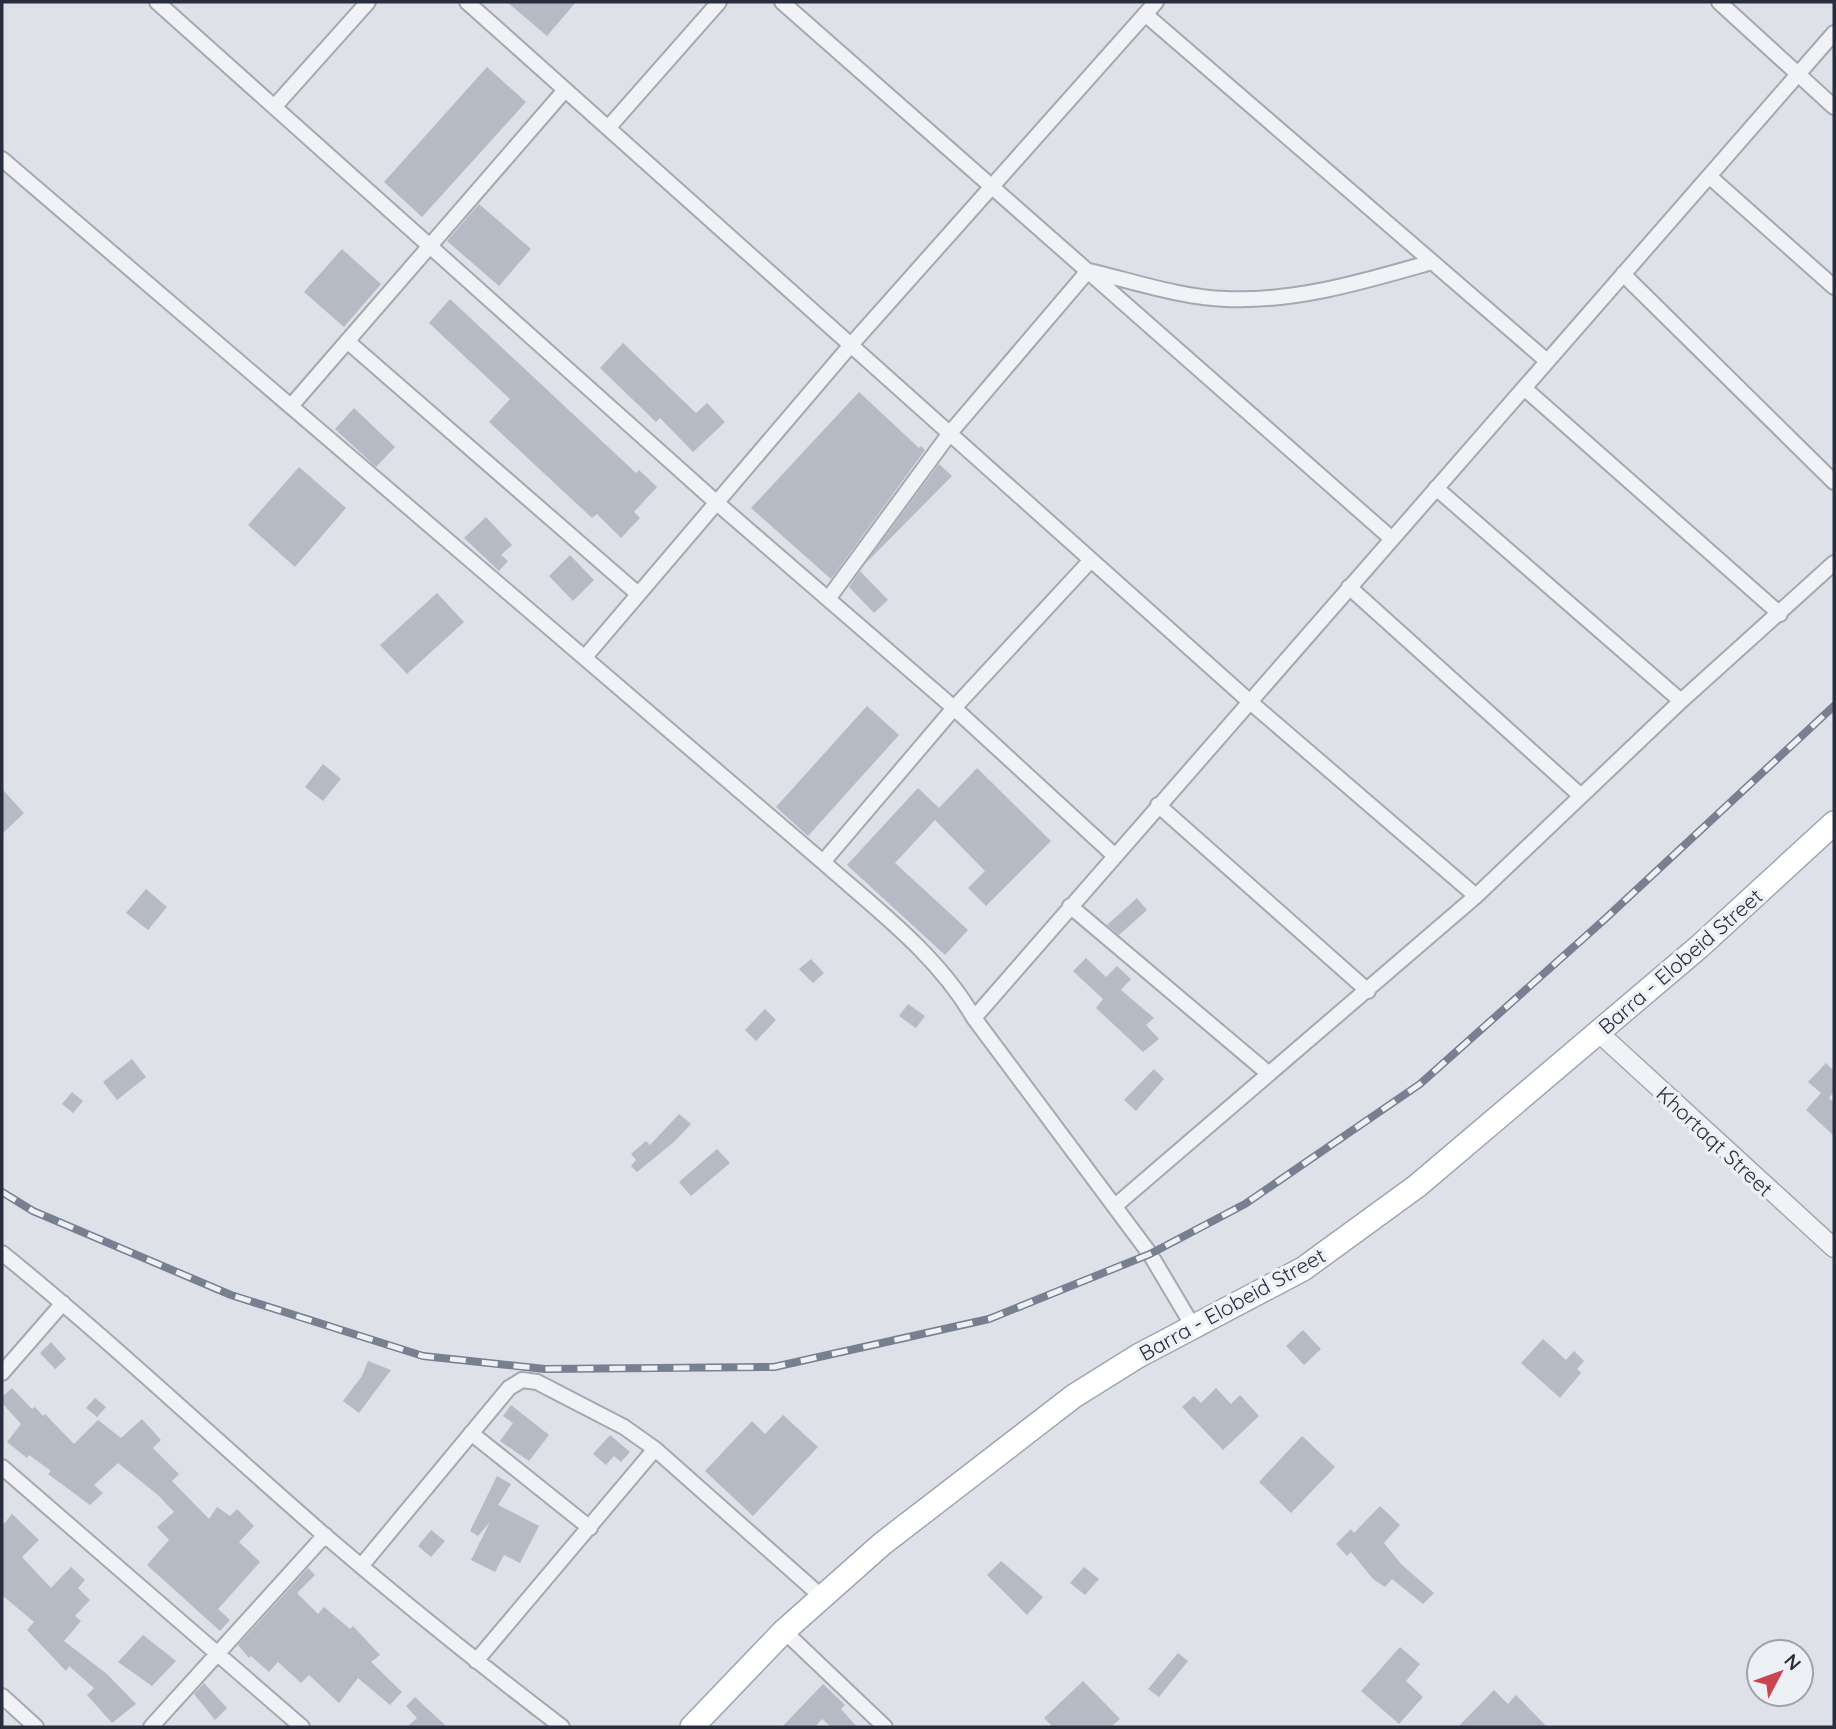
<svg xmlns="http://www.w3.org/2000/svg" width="1836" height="1729" font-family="Quicksand,sans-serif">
<rect width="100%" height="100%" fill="#dee1e7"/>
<path fill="#b5bac4" d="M507,2H576L547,36Z
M487,67L526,102L422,217L384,182Z
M479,204L531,249L499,286L447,241Z
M342,249L381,284L344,327L304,292Z
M450,299L636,473L639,470L657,487L634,512L640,518L621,538L597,514L592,518L489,422L510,399L429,323Z
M623,343L696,413L707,403L725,422L693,452L660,418L656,422L600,368Z
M859,392L919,448L921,446L925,450L831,579L751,508Z
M354,408L395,447L376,467L335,429Z
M939,464L952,476L865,564Z
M299,467L346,508L295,567L248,525Z
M486,517L512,545L501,555L508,561L499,571L464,538Z
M570,555L594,580L573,601L549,576Z
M860,571L888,600L874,613L849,587Z
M437,593L464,622L407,674L380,645Z
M867,706L899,735L808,836L776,807Z
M323,764L341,779L323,801L305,787Z
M977,768L1051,841L986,906L968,888L985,871L935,820L895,863L968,930L945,955L847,865L918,788L939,808Z
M2,789L24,813L2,834Z
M146,889L167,907L148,930L126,913Z
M1137,898L1147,910L1119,935L1107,925Z
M1086,958L1106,977L1117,966L1131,979L1121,990L1154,1018L1146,1025L1159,1039L1143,1052L1096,1008L1103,999L1073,971Z
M811,959L824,973L813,983L799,969Z
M908,1004L925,1016L916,1028L899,1016Z
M765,1009L776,1020L756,1041L745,1030Z
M132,1059L146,1077L117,1100L103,1082Z
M1826,1063L1834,1071V1092L1829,1098L1834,1103V1136L1806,1110L1821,1093L1808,1082Z
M1154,1069L1164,1079L1136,1111L1124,1100Z
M72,1092L83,1101L73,1113L62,1104Z
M679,1114L691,1124L674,1142L637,1172L631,1166L636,1160L631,1154L646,1141L650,1145Z
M717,1149L730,1163L691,1196L679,1182Z
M1303,1330L1321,1349L1304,1365L1286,1346Z
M1543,1339L1566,1360L1574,1351L1584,1361L1577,1369L1581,1373L1560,1398L1521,1363Z
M51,1342L66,1359L55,1369L40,1353Z
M368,1361L391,1370L359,1413L343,1401L362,1376Z
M12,1388L32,1409L35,1407L43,1416L45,1414L74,1444L98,1420L121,1438L142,1419L161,1440L153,1448L179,1474L172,1481L209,1519L217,1507L230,1516L237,1509L254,1526L239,1542L260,1562L218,1609L230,1620L220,1631L147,1565L169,1540L157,1527L174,1512L158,1495L118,1463L94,1485L103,1493L90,1505L48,1474L51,1471L29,1455L27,1458L7,1442L21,1424L2,1403V1397Z
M1216,1388L1231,1404L1240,1395L1259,1416L1223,1450L1182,1407L1194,1396L1201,1403Z
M95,1398L106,1407L97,1417L86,1408Z
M511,1405L549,1435L529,1461L500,1441L513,1423L503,1416Z
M783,1415L818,1447L753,1516L705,1471L752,1421L765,1434Z
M610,1435L630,1452L621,1462L614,1456L606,1465L593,1454Z
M1302,1436L1335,1467L1291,1513L1259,1482Z
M497,1476L511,1484L498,1505L539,1526L520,1563L504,1555L495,1572L471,1560L490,1522L478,1536L470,1531Z
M1380,1506L1400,1525L1384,1543L1401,1564L1434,1593L1423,1604L1392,1579L1385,1587L1373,1579L1351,1552L1347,1556L1336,1544L1351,1529L1354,1533Z
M12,1514L39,1540L22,1557L51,1588L71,1567L85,1580L78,1588L90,1600L75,1616L81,1621L64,1641L107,1674L136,1704L112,1723L87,1695L94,1688L69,1666L66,1671L27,1630L34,1622L2,1595V1526Z
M431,1530L445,1541L431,1557L418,1546Z
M1001,1561L1043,1597L1027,1615L987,1575Z
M1084,1567L1099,1579L1085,1595L1070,1583Z
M308,1568L315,1575L297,1593L318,1614L324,1607L350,1629L353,1626L380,1655L371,1662L402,1692L390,1705L358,1678L339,1703L309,1675L301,1683L278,1662L269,1672L251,1656L249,1658L238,1645Z
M143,1635L176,1661L152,1686L118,1662Z
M1400,1647L1420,1664L1406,1681L1423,1697L1399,1724L1361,1691Z
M1178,1653L1188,1661L1159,1697L1148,1689Z
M1083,1681L1120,1719L1111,1727H1053L1044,1718Z
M204,1683L227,1708L215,1720L194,1694Z
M823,1684L845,1705L841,1709L857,1727H831L822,1719L815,1727H782Z
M1494,1690L1508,1704L1516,1695L1547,1727H1458Z
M415,1697L447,1727H407L417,1718L406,1706Z"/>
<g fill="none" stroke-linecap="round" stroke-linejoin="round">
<g stroke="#a4a8b1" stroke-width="18">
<path id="minor" d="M157,2L717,503L954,708L1115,856
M467,2L1249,701L1476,896
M782,2L1392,539
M1719,2L1834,107
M1145,14L1547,361
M275,106L368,2
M608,128L719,2
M2,159L823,862C876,909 938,955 974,1018L1150,1254L1194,1328
M1709,176L1834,287
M1089,271C1132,281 1183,298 1226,299C1297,302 1365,281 1432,262
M1623,274L1834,482
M347,341L638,594
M1524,388L1780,614
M291,406L565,90
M1436,488L1681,701
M1349,587L1581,796
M828,599L950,433L1088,271
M585,657L850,346L1156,2
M1158,805L1368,991
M823,862L954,708L1091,560
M1070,906L1269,1074
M974,1018L1834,33
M1115,1206L1476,896L1681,701L1834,563
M2,1253C112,1342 215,1440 322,1533C400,1600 481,1665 562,1727
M2,1373L63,1303
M471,1433L590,1528
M2,1467L302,1727
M362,1565L509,1388L522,1380L537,1382L624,1427L655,1449L822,1597
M784,1631L885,1727
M476,1661L655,1449
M2,1696L36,1727
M151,1727L325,1535"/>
</g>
<g stroke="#a4a8b1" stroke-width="21">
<path id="tertiary" d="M1598,1032L1834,1248"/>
</g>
<g stroke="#9ea5b3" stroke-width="26">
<path id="primary" d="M692,1727L784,1631L882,1544L1074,1396L1138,1356L1303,1269L1417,1186L1700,946L1834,823"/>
</g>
<use href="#minor" stroke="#f1f2f6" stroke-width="14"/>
<use href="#tertiary" stroke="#f1f2f6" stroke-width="18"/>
<use href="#primary" stroke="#fff" stroke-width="23"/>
<g stroke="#787f90" stroke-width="8">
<path id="rail" d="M2,1192L33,1211L231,1295L423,1356L545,1369L774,1367L989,1319L1150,1254L1245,1204L1420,1084L1605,919L1834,706"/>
</g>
<use href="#rail" stroke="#edf0f5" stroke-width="5" stroke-dasharray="16" stroke-linecap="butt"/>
</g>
<g text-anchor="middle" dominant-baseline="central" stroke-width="7" stroke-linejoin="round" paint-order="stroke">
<g font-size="21" fill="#282e3e" stroke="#edf0f5">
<text transform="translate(1680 961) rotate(-41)">Barra - Elobeid Street</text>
<text transform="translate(1715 1141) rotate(43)">Khortaqt Street</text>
<text transform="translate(1232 1304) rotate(-29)">Barra - Elobeid Street</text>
</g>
</g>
<rect width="1836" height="1729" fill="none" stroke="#282e3e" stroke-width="7"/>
<g transform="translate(1780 1673) rotate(49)"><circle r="33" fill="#edf0f5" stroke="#9ea2ac" stroke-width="2"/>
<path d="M0-5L12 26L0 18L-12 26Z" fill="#ca4550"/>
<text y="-10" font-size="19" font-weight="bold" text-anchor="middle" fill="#282e3e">N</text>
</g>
</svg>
